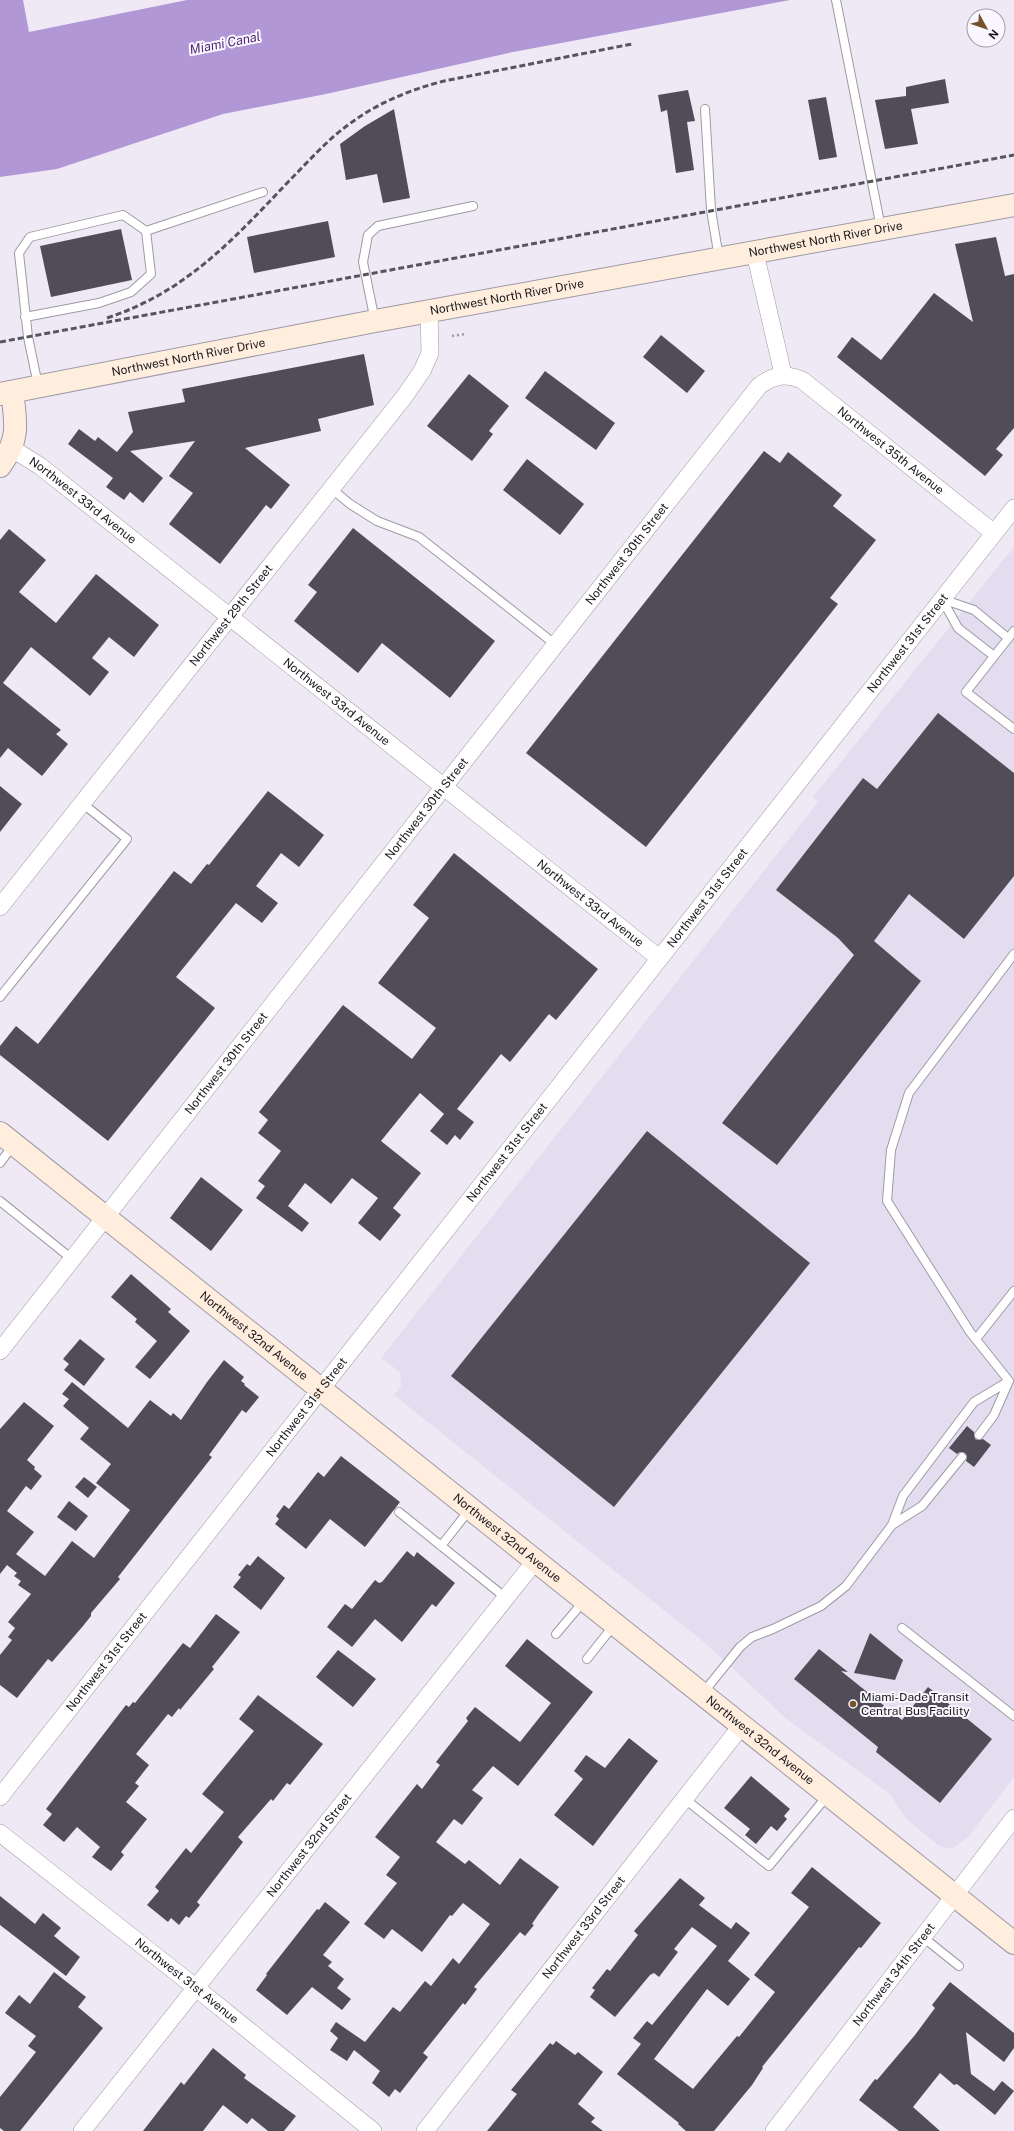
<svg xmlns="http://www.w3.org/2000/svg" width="1014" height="2131" font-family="'Public Sans',sans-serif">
<rect width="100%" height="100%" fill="#eee9f5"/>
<path fill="#e4ddf0" d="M1014,548V1777L969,1836L953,1848H946L939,1846L906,1819L890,1794L788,1720L705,1643L394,1395L401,1386L400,1372L381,1358L818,802L813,797L1003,560Z"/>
<path fill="#b297d7" d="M0,0H23L29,32L187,0H790L513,52L326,94L223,114L57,169L0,177Z"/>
<path fill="#514d58" d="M945,79L949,103L911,109L918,144L885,149L875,100L906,96V87Z
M688,90L695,121L687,122L694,170L676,173L667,110L661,112L658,95Z
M826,97L837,157L819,160L808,100Z
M394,109L410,198L383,203L377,174L346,180L340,144L365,126Z
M328,221L335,257L254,273L247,237Z
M121,229L132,280L51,297L40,246Z
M996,237L1005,276L1014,274V428L996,449L1003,455L985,476L837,357L852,337L881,360L934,293L973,322L955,244Z
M661,335L705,371L687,393L643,357Z
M364,354L374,405L318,419L321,431L245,448L290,485L271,509L266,505L220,564L169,524L193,493L169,476L195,441L130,451L163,478L143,503L130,492L124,500L106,487L113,478L68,444L79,429L95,441L98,437L117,452L133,432L128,412L185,402L182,389Z
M545,371L615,423L596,450L525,398Z
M469,374L509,406L489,431L493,434L472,461L427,426Z
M764,451L780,463L788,452L842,495L833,506L876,540L830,598L838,604L646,847L526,753Z
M527,459L584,504L560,535L503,490Z
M353,528L495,641L450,698L382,643L358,673L294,621L317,592L308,585Z
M9,529L46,560L19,592L56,623L96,574L159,625L134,657L109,637L92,658L109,672L90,696L31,647L3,683L61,730L56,734L68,744L42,776L8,748L0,758V540Z
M938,713L1014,773V876L964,939L909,894L874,941L921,981L777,1165L722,1123L854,955L838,938L776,890L863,778L877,789Z
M0,786L22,804L0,832Z
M268,791L324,835L299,867L281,853L256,886L278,903L262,923L236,903L176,977L215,1008L108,1141L0,1055V1046L16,1026L38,1044L174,871L191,884L207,864L209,865Z
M454,853L598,969L556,1020L549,1014L510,1062L501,1054L457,1109L474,1122L460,1140L455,1135L447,1145L430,1131L444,1114L420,1093L402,1115L381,1141L421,1173L393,1208L401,1215L380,1241L358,1223L378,1198L352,1178L331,1204L305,1183L288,1206L309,1223L302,1232L256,1198L265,1186L258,1181L281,1151L258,1133L268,1120L259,1112L343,1005L412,1059L436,1028L378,983L429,918L413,905Z
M647,1131L810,1263L614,1507L451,1376Z
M201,1177L243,1210L211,1251L170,1218Z
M131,1274L171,1309L168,1312L190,1331L150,1379L135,1367L157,1341L135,1322L137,1319L111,1297Z
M80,1339L105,1359L84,1386L64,1370L69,1364L63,1359Z
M224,1360L244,1377L241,1381L245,1384L244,1385L259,1397L246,1413L242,1410L209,1455L212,1457L118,1577L120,1579L91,1613V1616L83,1626L52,1662L48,1659L17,1698L0,1685V1655L12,1640L8,1637L15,1628L8,1622L31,1594L18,1585L21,1581L14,1576L17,1573L7,1565L0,1574V1429L24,1402L54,1426L27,1460L35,1467L34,1469L42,1476L31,1490L26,1486L7,1511L34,1532L16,1554L45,1576L72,1541L94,1558L130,1510L96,1483L111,1464L80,1439L89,1428L63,1406L69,1399L62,1394L72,1382L128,1428L150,1400L171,1416L173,1413L181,1420L207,1382Z
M967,1426L974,1432L975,1439L979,1440L983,1439L991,1445L974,1467L966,1461L967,1457L965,1453L960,1452L957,1454L949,1448Z
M341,1456L400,1502L365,1547L330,1519L306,1549L275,1524L279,1519L276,1516L284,1505L289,1509L318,1472L324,1477Z
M84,1477L97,1487L88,1498L75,1487Z
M69,1501L88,1516L76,1531L57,1517Z
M407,1551L414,1557L417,1552L455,1583L436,1607L432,1604L402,1642L375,1619L352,1647L327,1627L345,1604L352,1609L375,1580L379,1583L382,1582Z
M258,1556L285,1578L261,1610L233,1587L241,1577L238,1575L247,1564L250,1566Z
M216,1614L240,1632L212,1667L214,1669L180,1710L179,1708L172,1717L168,1714L136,1754L149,1765L135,1783L139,1786L126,1802L147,1819L121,1852L124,1855L111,1871L92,1857L100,1847L77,1827L64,1842L43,1825L52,1814L46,1809L126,1705L129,1707L133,1702L135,1703L183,1643L190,1648Z
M870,1633L903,1660L895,1680L854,1673Z
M527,1639L593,1692L518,1786L493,1766L472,1790L483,1798L462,1825L454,1819L436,1842L465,1864L469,1860L500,1885L520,1858L559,1887L538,1915L532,1924L534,1925L525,1936L520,1932L474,1987L477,1989L465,2005L463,2003L423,2053L428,2057L400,2093L395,2089L389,2097L372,2083L380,2071L354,2050L347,2061L330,2050L338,2038L330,2031L336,2022L365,2042L393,2007L400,2012L425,1981L431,1986L453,1958L459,1964L490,1924L463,1903L452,1916L450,1915L422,1952L392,1929L384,1939L364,1924L397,1883L386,1875L400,1857L375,1837L417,1784L422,1789L440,1765L436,1762L468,1721L466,1718L475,1707L520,1742L551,1703L505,1666Z
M819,1649L848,1672L841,1671L902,1720L928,1687L992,1739L940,1803L876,1752L878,1747L794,1679Z
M338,1650L376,1679L353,1707L316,1677Z
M258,1695L323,1744L290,1785L287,1783L273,1801L271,1799L238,1837L243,1842L197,1902L200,1905L189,1918L186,1916L179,1925L171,1918L168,1922L147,1905L159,1891L155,1887L186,1848L191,1853L224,1812L202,1794L254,1731L239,1719Z
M629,1738L658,1761L593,1846L554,1815L583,1779L574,1771L586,1755L605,1768Z
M751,1776L790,1809L784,1816L787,1819L777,1831L771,1826L756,1844L745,1835L750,1829L724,1808Z
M812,1867L881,1923L861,1948L859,1947L762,2067L763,2068L752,2085L714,2131H686L678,2124L679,2123L617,2074L641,2044L633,2038L647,2021L652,2025L717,1946L692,1927L674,1949L678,1952L659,1977L654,1973L650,1975L615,2017L590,1997L595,1990L592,1988L607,1969L610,1971L638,1935L634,1931L680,1878L705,1898L699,1905L731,1929L736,1922L750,1933L728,1961L750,1979L728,2006L707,1989L654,2059L693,2089L737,2036L739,2037L775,1992L754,1975L809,1907L791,1893Z
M0,1896L35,1924L43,1913L61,1928L54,1936L80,1957L66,1976L0,1925Z
M325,1902L350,1922L323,1955L332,1962L328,1966L344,1979L337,1988L351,1999L342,2010L312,1987L287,2015L256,1990L267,1975L266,1974L317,1909L319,1910Z
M54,1972L86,1997L78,2007L103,2028L20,2131H4L0,2128V2097L36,2052L28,2046L36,2036L5,2013L19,1995L30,2004Z
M950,1982L1014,2033V2048L1004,2062L966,2032L971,2074L994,2091L1002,2081L1014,2091L995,2115L957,2084L954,2085L940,2073L913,2107L940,2131H899L859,2100L875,2079L877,2080L915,2035L935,2008L932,2005Z
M556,2041L575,2055L578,2052L603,2072L578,2104L595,2118L591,2122L603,2131H487L517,2094L511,2090L550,2043L553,2045Z
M213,2048L246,2075L244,2078L296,2116L284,2131H268L252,2118L247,2124L223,2105L203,2131H143L181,2082L184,2085Z"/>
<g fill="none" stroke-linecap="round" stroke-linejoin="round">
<g stroke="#9e9aa5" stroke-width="10">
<path id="lane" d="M836,0L881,228
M705,109L711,210L719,258
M25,317L99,303L131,292L151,274L146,231
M375,321L363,262L368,235L378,226L473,206
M38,385L28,337L19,253L30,237L123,215L146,231L263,192
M332,489L350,504L377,521L419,537L556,645
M1014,631L966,692L1014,729
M994,656L958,628L942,599L974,610L1008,638
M0,997L127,839L82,803
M0,1163L14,1144
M0,1201L72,1259
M976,1339L1014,1291
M1009,1381L970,1332L887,1201L891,1150L909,1093L1014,954
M962,1457L922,1506L892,1525L903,1496L974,1402L1009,1381L994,1415L979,1435
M399,1512L506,1598
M441,1546L470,1509
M902,1628L1014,1716
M556,1634L584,1601
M587,1659L614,1625
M703,1693L740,1647L752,1637L773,1629L821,1606L846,1586L892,1525
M685,1799L769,1866L828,1795
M924,1938L959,1966"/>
</g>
<g stroke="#9e9aa5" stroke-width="18">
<g id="street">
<path d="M755,253L783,374"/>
<path id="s1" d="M11,448L40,466L659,958"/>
<path id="s2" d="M0,907L404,397L422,371L430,353L429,312"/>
<path id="s3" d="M0,1351L759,386C774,375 785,373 802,380L994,533"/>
<path id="s4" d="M0,1797L1014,508"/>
<path id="s5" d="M0,1833L195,1987L373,2131"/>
<path id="s6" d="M82,2131L536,1560"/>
<path id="s7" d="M425,2131L742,1725"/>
<path id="s8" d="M774,2131L1014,1818"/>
</g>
</g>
<g stroke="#9e9aa5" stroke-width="24">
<g id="secondary">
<path id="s9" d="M0,394L375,321L1014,205"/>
<path d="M0,466C20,439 16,423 12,392"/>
<path id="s10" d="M0,1133L1014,1943"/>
</g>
</g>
<path stroke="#9d99a2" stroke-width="2.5" stroke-dasharray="2 3" stroke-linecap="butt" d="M452,336L466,334"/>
<use href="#lane" stroke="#fff" stroke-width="8"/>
<use href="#street" stroke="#fff" stroke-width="17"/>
<use href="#secondary" stroke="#fed" stroke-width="22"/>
<path stroke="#57555c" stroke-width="3" stroke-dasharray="6 3" stroke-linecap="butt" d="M107,318C186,292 234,239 289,181C308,162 326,141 348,125C377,103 409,90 444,81L632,44
M0,342L1014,155"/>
</g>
<circle fill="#75522b" stroke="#faf7ff" stroke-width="1.5" cx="853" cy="1704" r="4"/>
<g text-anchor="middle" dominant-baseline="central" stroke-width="4" stroke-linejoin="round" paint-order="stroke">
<g font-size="12" fill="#1a181d" stroke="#faf7ff">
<text stroke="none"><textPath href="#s9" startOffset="840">Northwest North River Drive</textPath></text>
<text stroke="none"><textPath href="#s9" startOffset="516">Northwest North River Drive</textPath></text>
<text stroke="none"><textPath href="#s9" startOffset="192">Northwest North River Drive</textPath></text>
<text stroke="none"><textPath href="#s3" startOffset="1387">Northwest 35th Avenue</textPath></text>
<text stroke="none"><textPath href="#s1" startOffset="89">Northwest 33rd Avenue</textPath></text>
<text stroke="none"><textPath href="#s3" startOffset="1014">Northwest 30th Street</textPath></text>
<text stroke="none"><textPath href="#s2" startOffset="372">Northwest 29th Street</textPath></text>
<text stroke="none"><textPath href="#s4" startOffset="1468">Northwest 31st Street</textPath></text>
<text stroke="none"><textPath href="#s1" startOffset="413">Northwest 33rd Avenue</textPath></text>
<text stroke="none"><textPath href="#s3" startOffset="690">Northwest 30th Street</textPath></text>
<text stroke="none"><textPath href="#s4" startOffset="1144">Northwest 31st Street</textPath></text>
<text stroke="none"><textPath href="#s1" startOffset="737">Northwest 33rd Avenue</textPath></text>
<text stroke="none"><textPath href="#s3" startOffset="366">Northwest 30th Street</textPath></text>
<text stroke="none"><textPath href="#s4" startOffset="820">Northwest 31st Street</textPath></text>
<text stroke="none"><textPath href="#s10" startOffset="325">Northwest 32nd Avenue</textPath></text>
<text stroke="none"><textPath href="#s4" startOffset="496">Northwest 31st Street</textPath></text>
<text stroke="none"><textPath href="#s10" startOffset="649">Northwest 32nd Avenue</textPath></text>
<text stroke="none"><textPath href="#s4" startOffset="172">Northwest 31st Street</textPath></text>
<text stroke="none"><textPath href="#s10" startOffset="973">Northwest 32nd Avenue</textPath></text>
<text stroke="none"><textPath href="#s6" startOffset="365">Northwest 32nd Street</textPath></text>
<text stroke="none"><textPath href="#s7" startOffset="258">Northwest 33rd Street</textPath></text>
<text stroke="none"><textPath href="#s8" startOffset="197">Northwest 34th Street</textPath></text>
<text stroke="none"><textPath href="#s5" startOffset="238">Northwest 31st Avenue</textPath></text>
</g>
<g font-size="12" fill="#1a181d" stroke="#faf7ff" text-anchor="start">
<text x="861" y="1697">Miami-Dade Transit<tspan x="861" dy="14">Central Bus Facility</tspan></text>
</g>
<g font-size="13" font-style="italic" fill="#522c78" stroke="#faf7ff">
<text transform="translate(225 43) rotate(-11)">Miami Canal</text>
</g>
</g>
<g transform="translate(986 28) rotate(130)"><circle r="19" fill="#faf7ff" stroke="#a09ea5"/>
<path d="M0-3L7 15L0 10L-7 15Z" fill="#75522b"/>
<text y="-6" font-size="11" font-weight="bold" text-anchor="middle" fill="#1a181d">N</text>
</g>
</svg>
